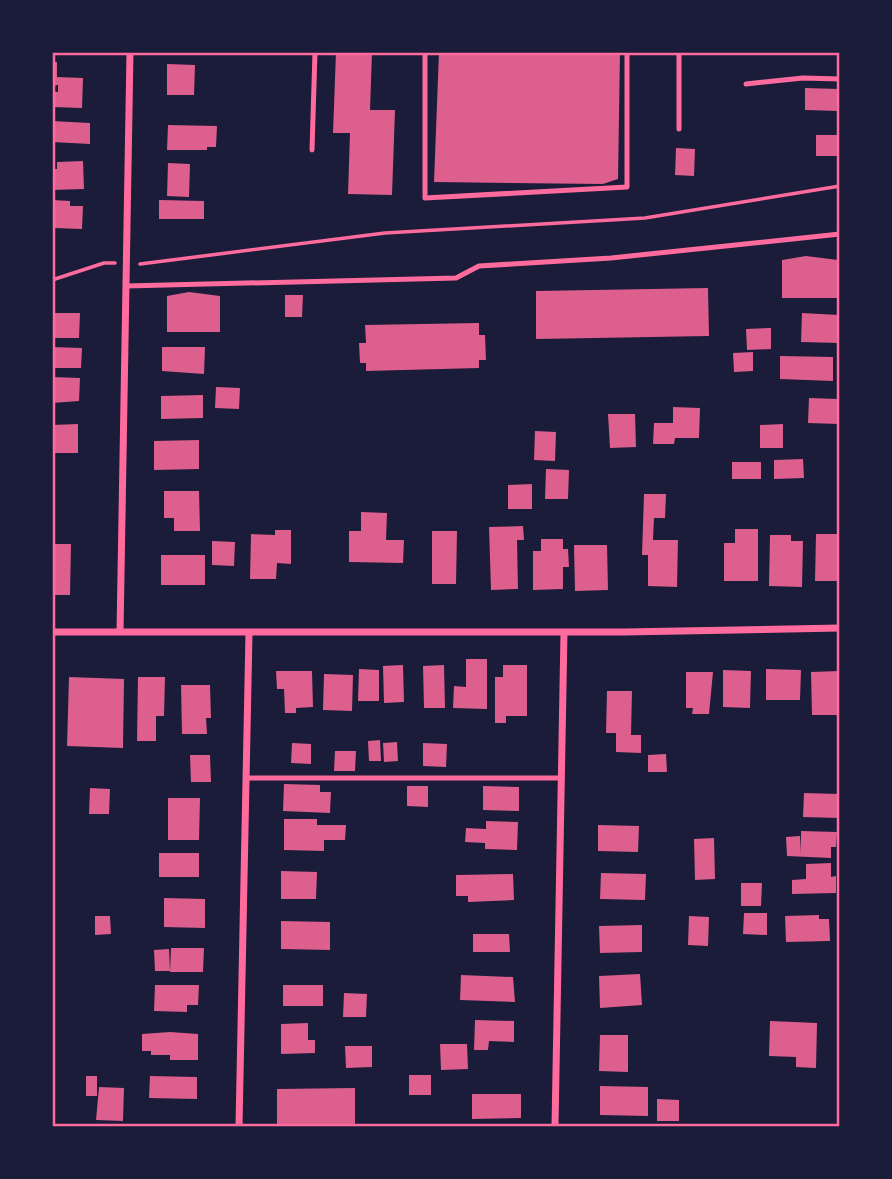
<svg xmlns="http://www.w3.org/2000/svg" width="892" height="1179" font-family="Spectral,serif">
<rect width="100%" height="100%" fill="#1b1b3a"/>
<path fill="#dd5f8e" d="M336,52H372L370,110H395L392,195L348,194L350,133H333Z
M439,52H620L618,179L603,184L434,182Z
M52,62H57V77L83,78L82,108L52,107V91L58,92V85L52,86Z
M167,64L195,65L194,95H167Z
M805,88L839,89V111L805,110Z
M52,121L90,123V144L52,142Z
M168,125L217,126L216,147H207V150H167Z
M816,135H839V156H816Z
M676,148L695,149L694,176L675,175Z
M83,161L84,189L52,190V169H57V162Z
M168,163L190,164L189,197L167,196Z
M52,200L70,201V206H83L82,229L54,228Z
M159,200L204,201V219H159Z
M806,256L838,260V298H782V260Z
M708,288L709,336L536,339V291Z
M189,292L220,296V332H167V296Z
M285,295H303L302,317H285Z
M54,313H80L79,338H54Z
M802,313L839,315V343L801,342Z
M479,323V335H485L486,360H479V368L366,371V363H360L359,343H366L365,325Z
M771,328V349L747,350L746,329Z
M52,347L82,348L81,368H52Z
M162,347H205L204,374L162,371Z
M753,352V371L734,372L733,353Z
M780,356L833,357V381L780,379Z
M52,377L80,378L79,401L52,403Z
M216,387L240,388L239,409L215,408Z
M203,395V418L161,419V396Z
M809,398L839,399V424L808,423Z
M673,407L700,408L699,438H675L674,444H653L654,423H673Z
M608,414H635L636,447L610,448Z
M78,424V453H53L52,425Z
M783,424V448H760V425Z
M535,431L556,432L555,461L534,460Z
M199,440V469L154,470V441Z
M803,459L804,478L774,479V460Z
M732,462H761V479H732Z
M546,469L569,470L568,499H545Z
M532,484V509H508V485Z
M164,491H199L200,531H174V518H164Z
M644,494H666L665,518H654L653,540H678L677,587L648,586V555H642Z
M361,512L387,513L386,540H404L403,563L349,562V531H361Z
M523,526L524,540H517L518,589L491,590L489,527Z
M735,529H758V581H724V543H735Z
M275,530H291V564L277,563L276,579H250L251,534L275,535Z
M432,531H457L456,584H432Z
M816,534H839V581H815Z
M770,535H791V541H803L802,587L769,586Z
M541,539H563V549H568L569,567H563V589L533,590V551H541Z
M212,541L235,542L234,566L212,565Z
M52,544H71L70,595H52Z
M574,545H607L608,590L575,591Z
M161,555H205V585H161Z
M466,659H487V709L453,708L454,686L466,687Z
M403,665L404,702L384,703L383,666Z
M444,665L445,708H424L423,666Z
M503,665H527V716H506V723H495V677H503Z
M359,669L379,670V701H358Z
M766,669L801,670L800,700H766Z
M723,670L751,671L750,708L723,707Z
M276,671H312L313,707L296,708V713H285L284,689H277Z
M839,671V715H812L811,672Z
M686,672H713L709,714H692L693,708H686Z
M324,674L353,675L352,711L323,710Z
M69,677L124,679L123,748L67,746Z
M138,677H165L164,716H156V741H137Z
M181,685H210L211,718H206L207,734H182Z
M607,691H632L631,735H641V753L616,752V733H606Z
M380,740L381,761H369L368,741Z
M397,742L398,761L384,762L383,743Z
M292,743L311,744V764L291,763Z
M423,743L447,744L446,767L423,766Z
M335,751H356L355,771H334Z
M666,754L667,772H648V755Z
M190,755H210L211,782H191Z
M284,784L320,785V792H331L330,813L283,811Z
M407,786H428V807L407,806Z
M483,786L519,787V811L483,810Z
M90,788L110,789L109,814H89Z
M804,793L839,794V818L803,817Z
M168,798H200L199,840H168Z
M284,819H317V825H346L345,840H324V851L284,850Z
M486,821L518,822L517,850L485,849V843L465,842L466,828L486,829Z
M598,825L639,826L638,852L598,851Z
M801,831L837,832L836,847H831V858L787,856L786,837L800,836L801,853Z
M714,838L715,879L695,880L694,839Z
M159,853H199V877H159Z
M831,863V877L836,876V893L792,894V880L806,879V864Z
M281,871L317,872L316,899H281Z
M601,873L646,874L645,900L600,899Z
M513,874L514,900L468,902V896H456V875Z
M741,883H762L761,906H741Z
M164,898L205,899V928L164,927Z
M744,913H767V935L743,934Z
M819,915V919H829L830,941L786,942L785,916Z
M95,916H110L111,934L95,935Z
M689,916L709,917L708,946L688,945Z
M281,921L330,922V950L281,949Z
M642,925V952L600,953L599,926Z
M473,934H509L510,952H473Z
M171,948H204L203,972H170Z
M169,949L170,971H155L154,950Z
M640,974L642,1005L600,1008L599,976Z
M461,975L513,977L515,1002L460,1000Z
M155,985H199L198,1005H187V1012L154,1011Z
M283,985H323V1006H283Z
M344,993L367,994L366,1017H343Z
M475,1020L514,1021V1042L489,1041L488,1050H474Z
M770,1021L817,1023L816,1068L796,1067V1057L769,1056Z
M308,1023V1040H315V1053L281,1054V1024Z
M170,1032L198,1034V1060H170V1055H151V1051H142V1034Z
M600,1035H628V1072L599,1071Z
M440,1044H467L468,1069L441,1070Z
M345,1046H372V1067L346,1068Z
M409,1075H431V1095H409Z
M86,1076H97V1096H86Z
M150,1076L197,1077V1099L149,1098Z
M600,1086L648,1087V1116L600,1115Z
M99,1087L124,1088L123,1121L96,1120Z
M355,1088V1126H277V1089Z
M472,1094H521V1118L472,1119Z
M657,1099L679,1100V1121H657Z"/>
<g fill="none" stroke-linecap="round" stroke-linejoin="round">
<path stroke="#ff6b9d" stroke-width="3.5" d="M140,264L385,233L645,218L840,186
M52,280L104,263H115"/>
<path stroke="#ff6b9d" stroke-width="5" d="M425,52V198L627,187V52
M679,52V129
M746,84L803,78L840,79
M312,150L315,52
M126,286L456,278L479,266L611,258L840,234
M247,778H562"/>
<path stroke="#ff6b9d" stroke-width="7" d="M52,632H625L840,628
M120,632L130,52
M239,1126L249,633
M555,1126L564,632"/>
</g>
<rect width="892" height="1179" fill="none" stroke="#1b1b3a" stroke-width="108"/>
<rect x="54" y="54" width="784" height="1071" fill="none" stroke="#ff6b9d" stroke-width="2.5"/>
</svg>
